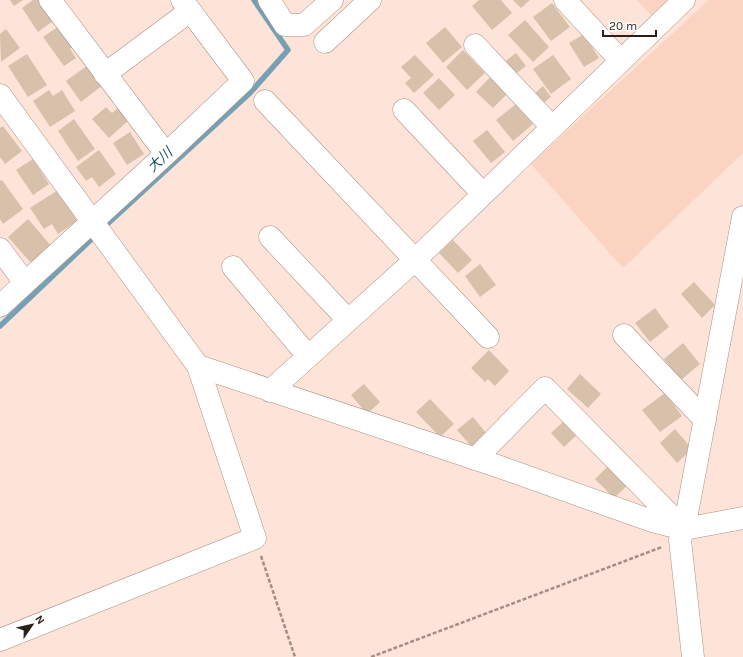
<svg xmlns="http://www.w3.org/2000/svg" width="743" height="657" font-family="Karla,'Noto Sans JP',sans-serif">
<rect width="100%" height="100%" fill="#fde3d8"/>
<path fill="#fad3c1" d="M637,0H671L653,17Z
M709,0H743V153L623,268L531,164Z"/>
<g fill="none" stroke-linecap="round" stroke-linejoin="round">
<path stroke="#76a1b4" stroke-width="5.5" d="M103,228L250,93L288,50L254,0
M0,326L97,234"/>
</g>
<path fill="#d8c1aa" d="M10,0H23L14,6Z
M33,0H45L57,18L38,32L22,8Z
M479,0H501L512,13L492,30L472,6Z
M513,0H530L521,8Z
M552,3L570,27L551,41L533,17Z
M525,20L549,47L533,62L508,35Z
M62,24L76,44L70,49L76,58L64,66L43,37Z
M445,27L462,47L443,63L426,43Z
M6,29L20,48L1,62L0,34Z
M584,34L599,58L584,67L569,43Z
M463,50L485,73L467,90L446,67Z
M516,53L526,66L513,76L503,63Z
M27,54L47,85L28,97L8,66Z
M415,55L434,75L414,93L405,83L411,78L401,67Z
M553,55L571,79L551,94L533,69Z
M88,65L103,85L81,102L66,81Z
M492,75L509,92L493,108L476,92Z
M439,78L455,95L439,110L423,93Z
M543,86L551,97L542,104L534,94Z
M49,90L53,96L62,90L75,111L50,127L33,101Z
M516,104L533,124L513,141L496,120Z
M106,107L112,113L119,107L130,119L109,138L92,119Z
M74,119L95,149L78,161L58,131Z
M3,126L22,151L5,164L0,157V128Z
M487,130L505,152L491,163L473,141Z
M130,132L144,154L127,165L113,143Z
M99,150L116,174L99,187L92,177L86,181L76,167Z
M33,159L49,184L33,195L16,170Z
M2,180L23,209L3,224L0,219V181Z
M58,190L77,221L58,234L52,224L44,229L30,208Z
M28,219L52,247L32,264L8,237Z
M453,240L472,260L458,273L439,253Z
M480,264L496,285L480,297L465,276Z
M694,282L715,305L702,318L681,294Z
M655,308L669,327L650,342L635,323Z
M683,343L700,364L681,380L664,359Z
M489,350L509,371L495,386L488,379L485,382L471,368Z
M580,374L601,394L588,408L567,389Z
M364,384L380,402L367,414L351,395Z
M665,393L682,416L660,432L642,410Z
M430,399L454,424L440,437L416,412Z
M473,417L487,434L472,447L457,430Z
M566,419L579,433L564,447L551,433Z
M675,429L692,449L677,463L660,443Z
M609,465L628,485L614,498L595,479Z"/>
<g fill="none" stroke-linecap="round" stroke-linejoin="round">
<g stroke="#ac8f82" stroke-width="23">
<path id="minor" d="M50,0L166,154
M269,0L285,25H304L332,0
M565,0L621,61
M325,42L370,0
M475,45L552,127
M105,74L190,11
M0,95L198,366L500,467L652,521L684,529L743,518
M265,101L488,337
M404,110L483,194
M270,237L348,320
M0,249L25,283
M233,267L308,356
M0,306L166,154L243,81L182,0
M624,335L705,420
M270,391L415,260L684,0
M475,459L545,388L684,529
M0,640L255,538L198,366
M693,657L680,540L684,529L743,217"/>
</g>
<path stroke="#a18e85" stroke-width="2.5" stroke-dasharray="4 2" stroke-linecap="butt" d="M261,556L295,657
M371,657L662,547"/>
<use href="#minor" stroke="#fff" stroke-width="22"/>
</g>
<g text-anchor="middle" dominant-baseline="central" stroke-width="3" stroke-linejoin="round" paint-order="stroke">
<g font-size="14" font-style="italic" fill="#184d62" stroke="#fff">
<text transform="translate(160 160) rotate(-43)">大川</text>
</g>
</g>
<g transform="translate(32 625) rotate(56)" stroke="#ffffff" stroke-width="3" paint-order="stroke">
<path d="M0-3L7 15L0 10L-7 15Z" fill="#2a1f19"/>
<text y="-6" font-size="11" font-weight="bold" text-anchor="middle" fill="#2a1f19">N</text>
</g>
<path d="M603 30v6h53v-6" fill="none" stroke="#2a1f19" stroke-width="2"/>
<text x="609" y="30" font-size="12" fill="#2a1f19" stroke="#ffffff" stroke-width="3" paint-order="stroke">20 m</text>
</svg>
